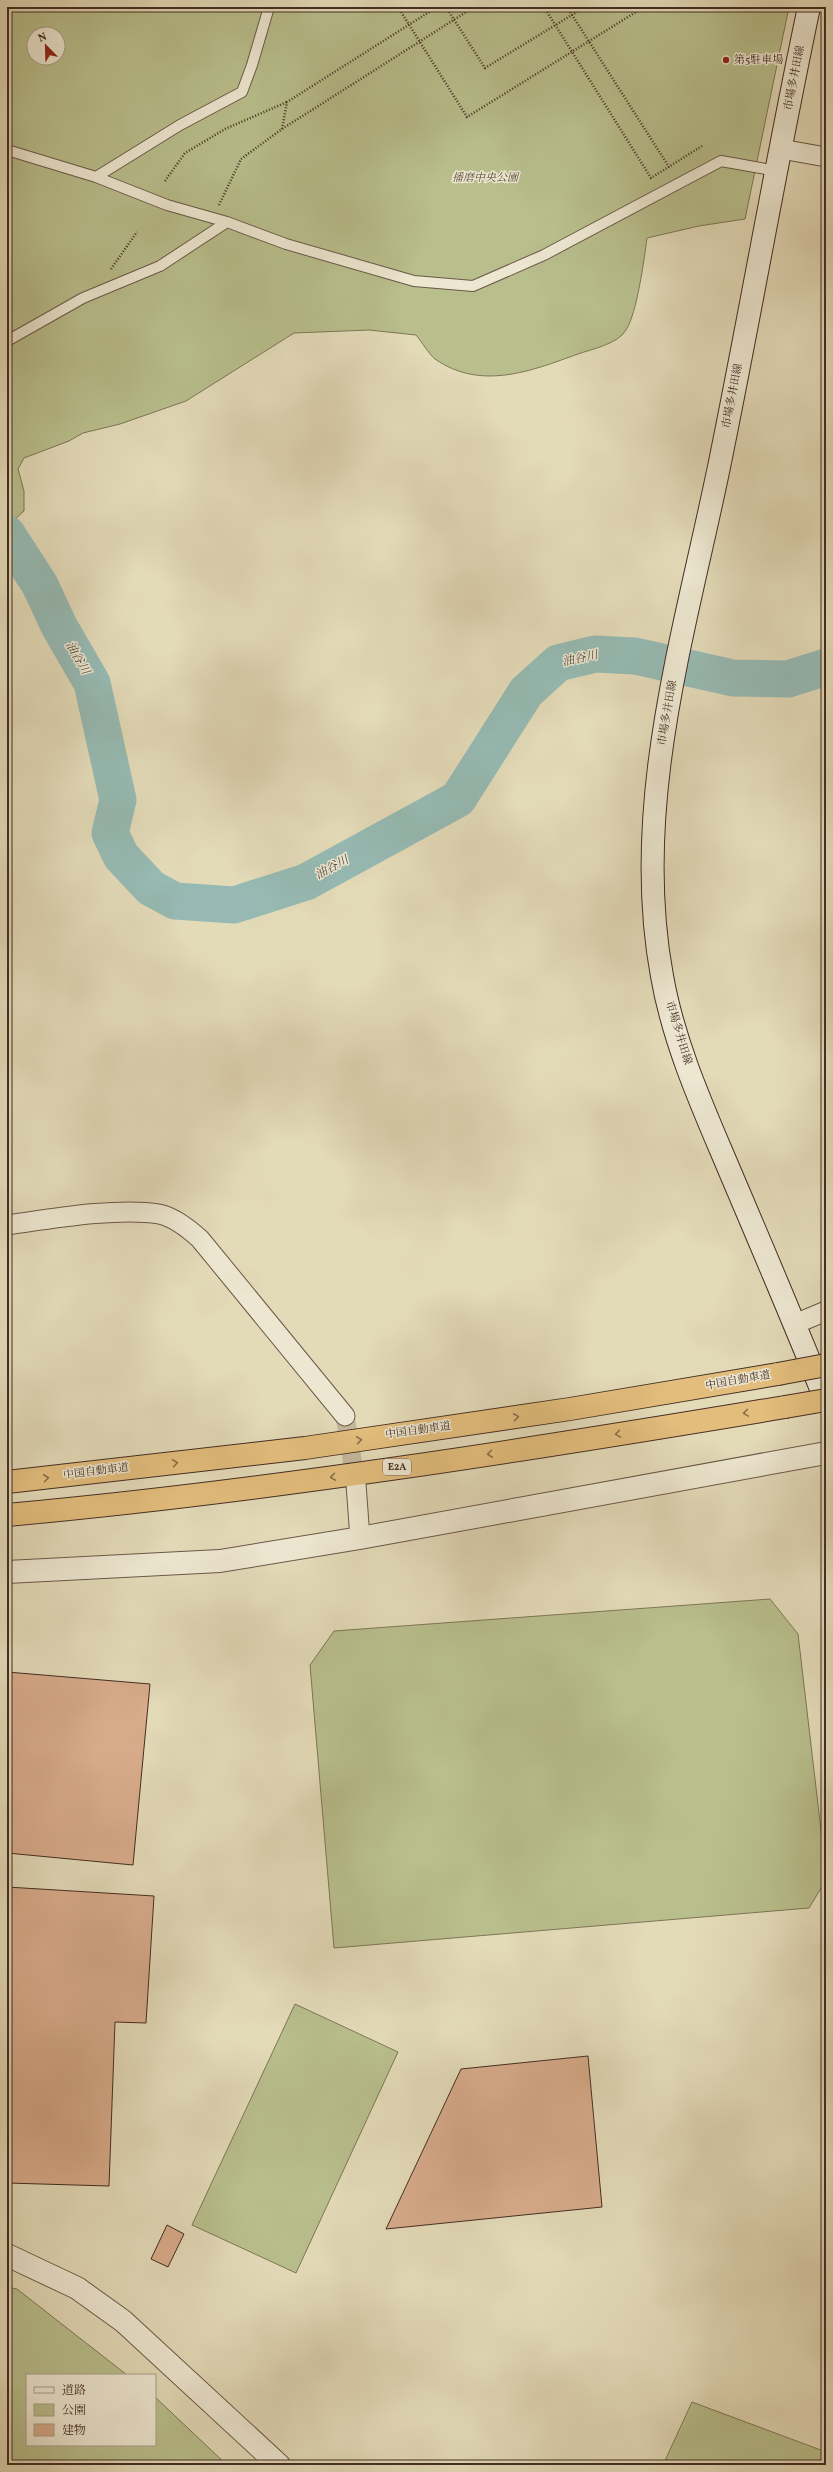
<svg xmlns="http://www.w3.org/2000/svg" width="833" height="2472" font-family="Vollkorn,'Noto Serif JP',serif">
<rect width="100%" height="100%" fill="#e3dab8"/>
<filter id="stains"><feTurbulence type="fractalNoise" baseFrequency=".005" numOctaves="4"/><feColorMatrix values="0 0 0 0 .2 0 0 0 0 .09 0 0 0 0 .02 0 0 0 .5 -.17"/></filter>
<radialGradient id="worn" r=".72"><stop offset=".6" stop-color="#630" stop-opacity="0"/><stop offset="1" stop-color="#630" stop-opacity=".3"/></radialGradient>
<path fill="#b8be8c" stroke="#7e7657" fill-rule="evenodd" d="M7,7H789L745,219L699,226L647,238C644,260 637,313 626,330C618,344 592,349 578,354C531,371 481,391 435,359C428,353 422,342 416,335L369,330L294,333L186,401L120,424L83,433L69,441L24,458L18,469L24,491V511L14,520L7,513ZM34,34H58V58H34Z
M770,1599L798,1634L826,1873V1880L809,1908L334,1948L310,1665L334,1631Z
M295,2004L398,2052L296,2273L192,2225Z
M7,2287L17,2289L127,2375H27V2445H155V2397L227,2465H7Z
M692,2402L826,2452V2465H663Z"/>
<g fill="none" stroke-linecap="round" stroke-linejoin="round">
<path stroke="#96bab3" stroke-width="37" d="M7,534L40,585L59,626L92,683L118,800L110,833L121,856L151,888L175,901L234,905L306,882L458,799L526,692L558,663L595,654L635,656L733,678L788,679L826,667"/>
</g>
<path fill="#d8ab8b" stroke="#432d22" d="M7,1672L150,1684L133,1865L7,1853Z
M7,1887L154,1896L146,2023L115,2022L109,2186L7,2183Z
M588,2056L602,2207L386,2229L461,2069Z
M167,2225L184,2234L168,2267L151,2259Z"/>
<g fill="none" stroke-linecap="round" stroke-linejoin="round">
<path stroke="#c3b79a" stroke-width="19" stroke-dasharray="19 10" stroke-linecap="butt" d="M345,1416L356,1484"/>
<g stroke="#6b5848" stroke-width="12">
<path id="service" d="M7,150L96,177L167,205L227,222L286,244L414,281L473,286L544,255L721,161L777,171
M96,177L180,125L242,92L252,65L269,7
M7,341L83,298L160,266L227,222"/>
</g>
<g stroke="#6b5848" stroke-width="21">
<path id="minor" d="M781,149L826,157
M7,1225C50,1219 118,1207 159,1214C174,1217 189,1229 200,1239L345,1416
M795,1324L826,1311
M356,1484L360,1538"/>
</g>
<g stroke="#6b5848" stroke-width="24">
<path id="tertiary" d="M7,1572L220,1561L360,1538L826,1453
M7,2255L77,2288L123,2321L279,2465"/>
</g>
<g stroke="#432d22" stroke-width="24">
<path id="secondary" d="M809,7C777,158 751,310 720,462C686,629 630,804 662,976C674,1045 704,1110 731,1174C763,1249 795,1325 826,1401"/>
</g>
<g stroke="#432d22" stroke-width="24">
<path id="motorway" d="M7,1482L305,1448L570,1409L778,1374
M7,1515C268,1491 527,1450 785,1407"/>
</g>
<path stroke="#432d22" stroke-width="2.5" stroke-dasharray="1 2" stroke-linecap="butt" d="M398,7L467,117L644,7
M446,7L485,68L585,7
M508,7L510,10L515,7
M544,7L651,178L702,146
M567,7L669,167
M282,129L287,102L437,7
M165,181L185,153L225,129L287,102
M219,205L241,159L282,129L474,7
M111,269L137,232"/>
<use href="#service" stroke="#ede7d1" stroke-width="10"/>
<use href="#minor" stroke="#ede7d1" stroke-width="19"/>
<use href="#tertiary" stroke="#ede7d1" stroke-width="22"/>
<use href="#secondary" stroke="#ede7d1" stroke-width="22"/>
<use href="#motorway" stroke="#e2bd7c" stroke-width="22"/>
<g stroke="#432d22" stroke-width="24" stroke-linecap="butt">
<path id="motorway-bridge" d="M778,1374L826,1365
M785,1407L826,1400"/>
</g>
<use href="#motorway-bridge" stroke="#e2bd7c" stroke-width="22"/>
</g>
<defs><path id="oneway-chevron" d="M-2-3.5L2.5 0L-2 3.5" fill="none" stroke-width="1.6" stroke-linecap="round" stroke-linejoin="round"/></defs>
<g stroke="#8b6e4a">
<use href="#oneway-chevron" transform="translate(746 1413) rotate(171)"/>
<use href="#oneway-chevron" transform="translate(516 1417) rotate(-8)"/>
<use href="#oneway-chevron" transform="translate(618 1434) rotate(171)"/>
<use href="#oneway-chevron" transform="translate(359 1440) rotate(-8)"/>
<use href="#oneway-chevron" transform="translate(490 1454) rotate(172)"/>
<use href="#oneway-chevron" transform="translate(175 1463) rotate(-7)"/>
<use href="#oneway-chevron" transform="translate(333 1477) rotate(172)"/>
<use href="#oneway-chevron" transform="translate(46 1478) rotate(-7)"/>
</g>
<circle fill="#8f2418" stroke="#ede7d1" stroke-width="1.5" cx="726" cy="60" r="4"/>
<g text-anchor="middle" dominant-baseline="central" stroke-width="3" stroke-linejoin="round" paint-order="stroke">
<rect fill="#ede7d1" stroke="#766556" stroke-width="1" x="383" y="1459" width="28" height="16" rx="3"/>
<g font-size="10" font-weight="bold" fill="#432d22">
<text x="397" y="1467">E2A</text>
</g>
<g font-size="11" fill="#432d22" stroke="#ede7d1" text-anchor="start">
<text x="734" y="60">第5駐車場</text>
</g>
<g font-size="11" fill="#432d22" stroke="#ede7d1">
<text transform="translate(795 78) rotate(-79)">市場多井田線</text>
<text transform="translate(733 396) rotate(-79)">市場多井田線</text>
<text transform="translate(668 713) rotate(-80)">市場多井田線</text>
<text transform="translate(678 1033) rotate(73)">市場多井田線</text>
<text transform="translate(738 1381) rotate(-10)">中国自動車道</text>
<text transform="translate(418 1431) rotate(-8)">中国自動車道</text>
<text transform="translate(96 1472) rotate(-7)">中国自動車道</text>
</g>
<g font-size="11" font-style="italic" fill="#5a4a37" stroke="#ede7d1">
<text x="485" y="178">播磨中央公園</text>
</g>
<g font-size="12" font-style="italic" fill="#54493f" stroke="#ede7d1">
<text transform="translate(77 658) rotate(60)">油谷川</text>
<text transform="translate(580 659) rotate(-12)">油谷川</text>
<text transform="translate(332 868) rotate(-29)">油谷川</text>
</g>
</g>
<rect width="833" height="2472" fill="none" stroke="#e3dab8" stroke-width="24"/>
<rect x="8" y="8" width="817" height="2456" fill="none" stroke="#432d22" stroke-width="2"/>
<rect x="12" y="12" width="809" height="2448" fill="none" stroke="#432d22"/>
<rect x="26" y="2374" width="130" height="72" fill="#ede7d1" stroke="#a99d8b"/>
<rect x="34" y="2387" width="20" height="6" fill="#ede7d1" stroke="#a99d8b"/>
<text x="62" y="2394" font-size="12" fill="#432d22">道路</text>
<rect x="34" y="2404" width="20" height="12" fill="#b8be8c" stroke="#a99d8b"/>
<text x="62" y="2414" font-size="12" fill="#432d22">公園</text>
<rect x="34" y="2424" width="20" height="12" fill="#d8ab8b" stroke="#a99d8b"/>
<text x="62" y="2434" font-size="12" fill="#432d22">建物</text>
<g transform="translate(46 46) rotate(337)"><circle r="19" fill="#ede7d1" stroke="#a99d8b"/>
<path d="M0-3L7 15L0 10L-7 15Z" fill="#8f2418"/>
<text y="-6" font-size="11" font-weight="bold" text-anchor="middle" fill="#432d22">N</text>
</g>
<rect width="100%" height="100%" filter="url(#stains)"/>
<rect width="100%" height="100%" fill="url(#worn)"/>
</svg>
